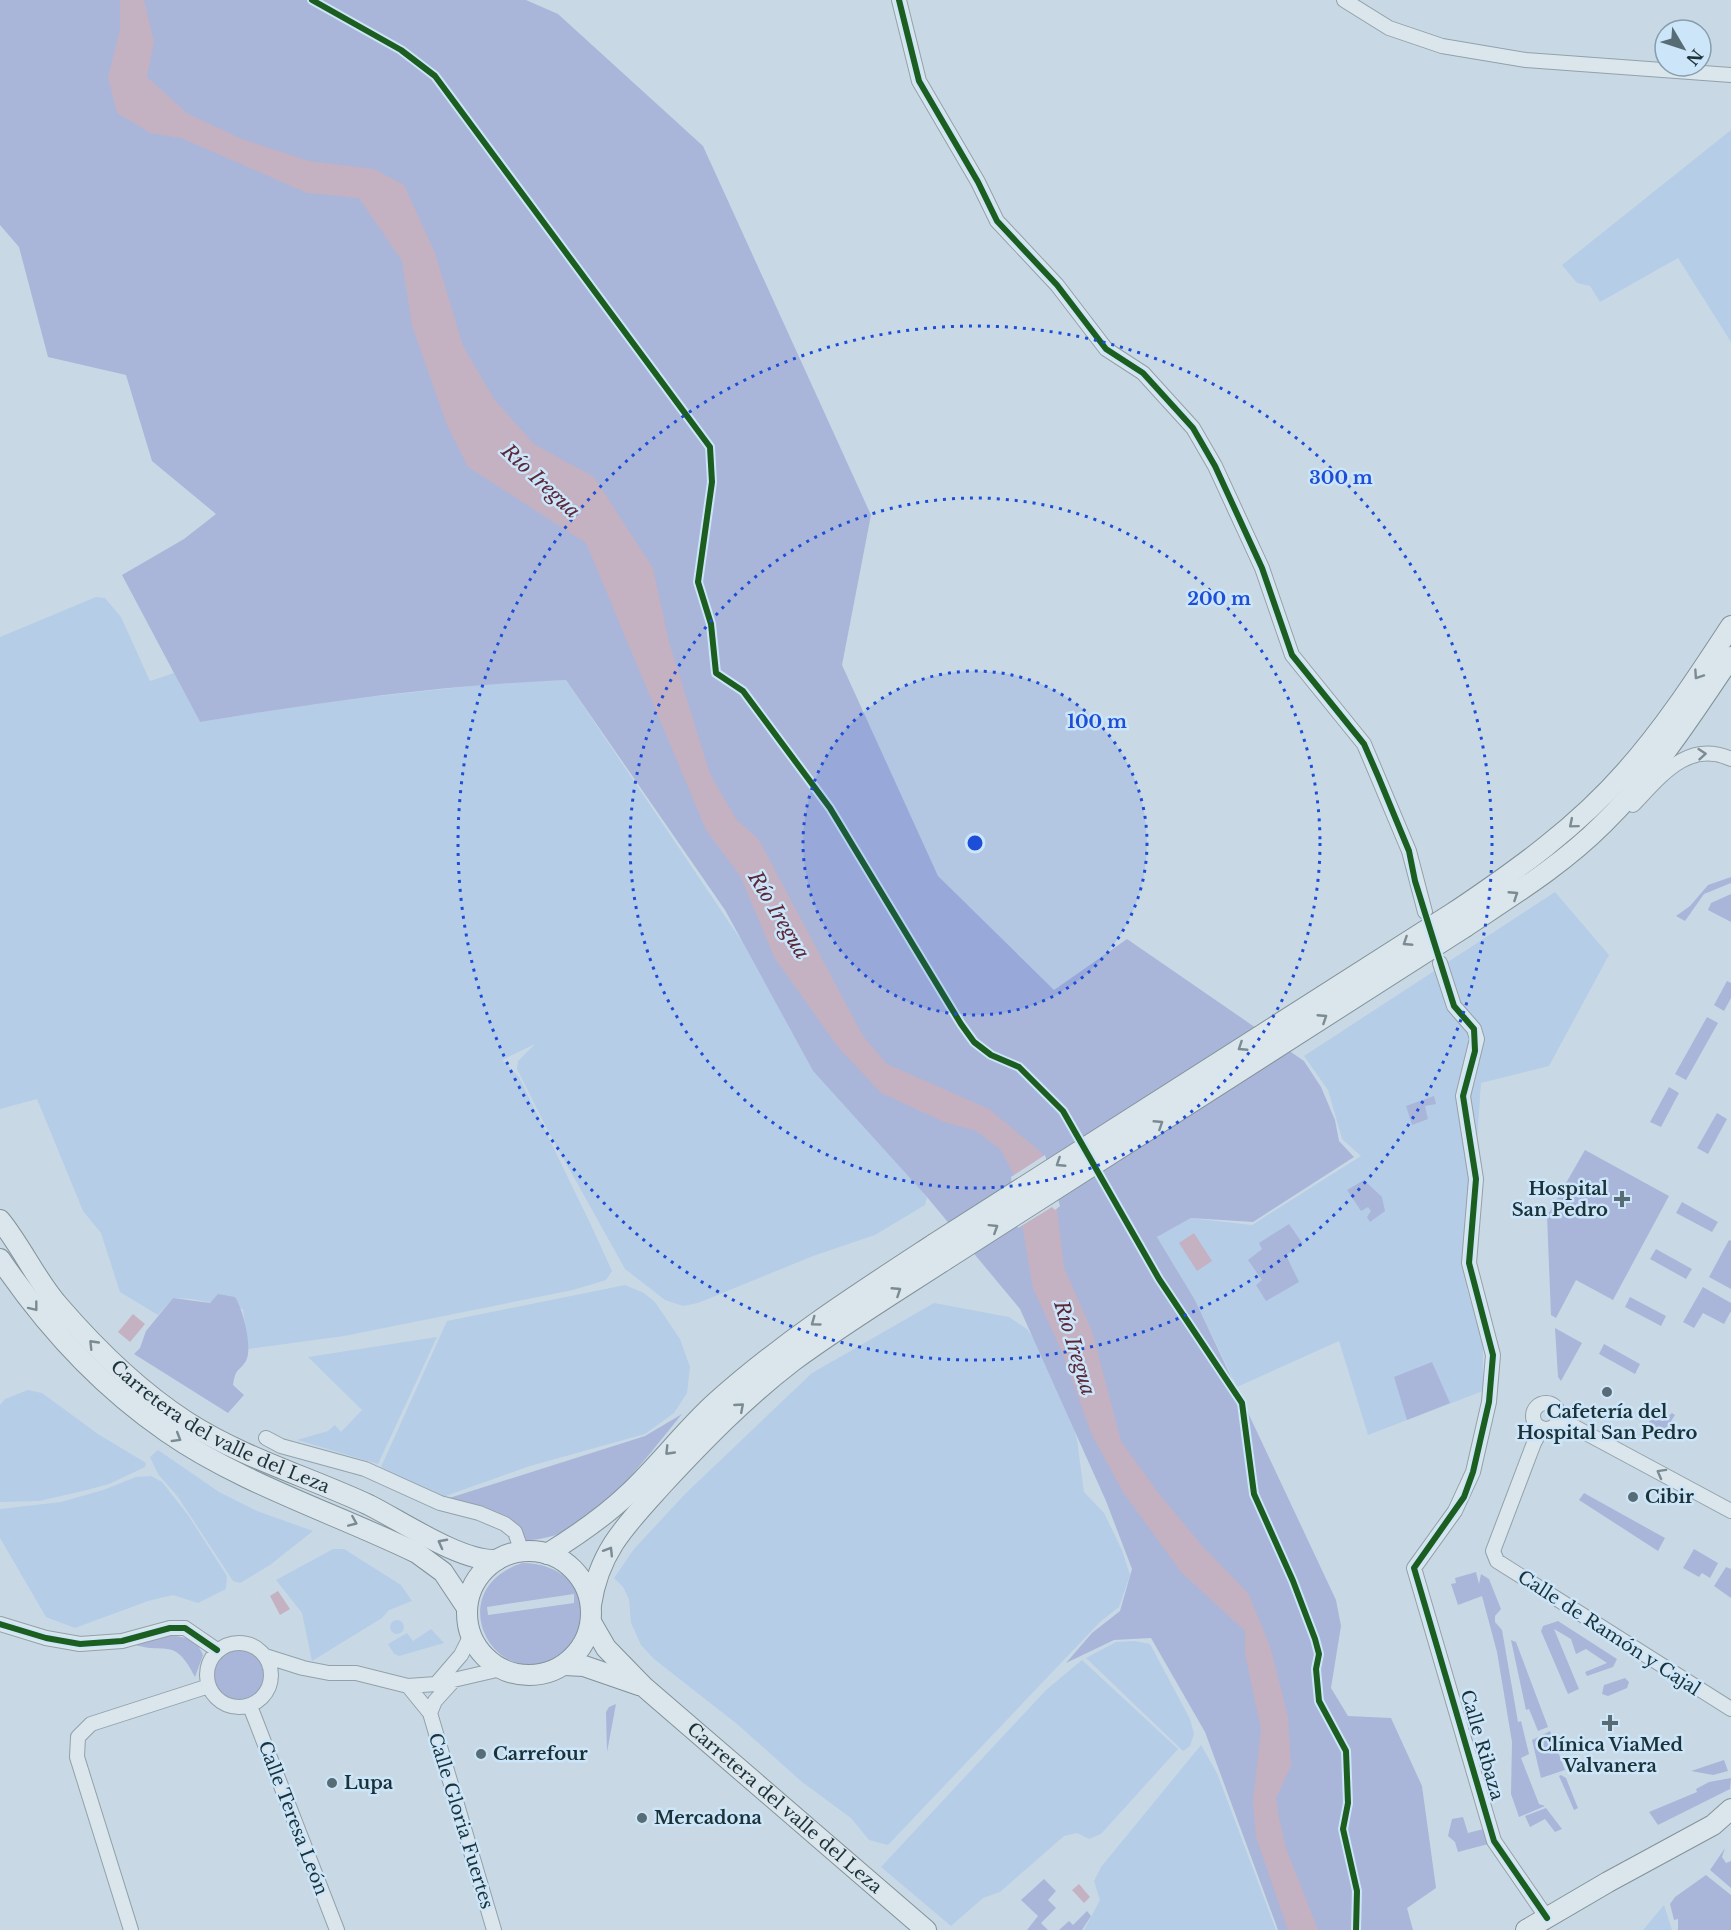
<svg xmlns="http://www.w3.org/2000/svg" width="1731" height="1930" font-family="'Libre Baskerville',serif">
<rect width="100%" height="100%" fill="#c8d9e5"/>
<path fill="#b6cde7" d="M1731,130V342L1678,258L1600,302L1590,286L1577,283L1562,265Z
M96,597L105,598L121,617L150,681L174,673L200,722L324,702L508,682L566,680L743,943L813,1071L927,1197L925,1205L875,1235L813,1256L698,1303L683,1306L665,1300L625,1269L548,1131L517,1069L518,1061L535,1044L502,1060L519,1077L591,1225L612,1271L606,1280L573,1290L344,1336L248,1349L243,1309L192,1299L173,1298L158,1315L120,1292L101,1233L83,1211L37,1099L0,1109V637Z
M1555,892L1609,955L1549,1066L1481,1083L1467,1289L1483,1342V1391L1368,1435L1339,1341L1237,1387L1195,1300L1157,1237L1191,1218L1252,1225L1361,1156L1342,1139L1328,1090L1304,1056Z
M625,1285L644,1293L655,1302L680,1339L690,1367L687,1393L674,1413L645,1434L530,1466L440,1498L381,1467L447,1321Z
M934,1303L1009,1317L1027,1329L1048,1358L1067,1397L1077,1440L1084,1492L1104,1513L1122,1550L1130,1575L1119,1607L1100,1622L888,1845L869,1840L851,1818L802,1782L737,1724L654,1659L641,1645L631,1623L629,1599L623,1587L614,1578L634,1549L686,1493L812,1373Z
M437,1337L378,1464L297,1440L328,1431L335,1425L341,1432L362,1410L308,1357Z
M28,1390L42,1393L98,1434L146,1463L145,1467L109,1484L87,1490L39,1501L0,1502V1405L5,1399Z
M158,1450L219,1492L257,1511L313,1531L270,1565L240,1583L233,1581L178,1497L158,1474L150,1457Z
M151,1476L162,1482L188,1515L227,1576L226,1589L198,1603L173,1595L148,1601L75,1628L46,1617L0,1538V1509L61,1502L103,1490L136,1477Z
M333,1549H344L401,1585L412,1601L389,1610L382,1618L312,1661L302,1613L276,1580Z
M390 1627a7 7 0 1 1 14 0a7 7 0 1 1-14 0Z
M431,1629L444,1643L399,1656L394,1654L388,1644L407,1633L413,1641Z
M1135,1641L1150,1644L1190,1719L1194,1734L1190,1746L1183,1751L1086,1658L1116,1642Z
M1082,1660L1178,1749L1101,1834L1089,1839L1077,1833L1064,1836L1000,1892L983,1898L951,1926L881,1867L1046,1690Z
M1201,1745L1217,1773L1276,1930H1084L1100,1900L1094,1881L1101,1867Z
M1664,1905L1672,1930H1643Z"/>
<path fill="#a9b6da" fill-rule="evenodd" d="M0,0H526L558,14L703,146L871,515L842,665L938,876L1054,990L1127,939L1304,1061L1321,1087L1335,1120L1339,1141L1354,1157L1253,1222L1191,1218L1157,1237L1195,1300L1336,1600L1341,1626L1331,1688L1348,1716L1391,1718L1422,1786L1436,1888L1407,1908L1413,1930H1278L1205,1732L1151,1638L1114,1640L1066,1663L1092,1633L1120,1611L1132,1569L1106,1501L1020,1309L927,1197L813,1071L725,910L566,680C443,685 321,702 200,722L122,575L184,539L216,514L152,461L126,375L48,357L19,247L0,225Z
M1731,877V883L1704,894L1685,921L1676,916L1690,906L1708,885Z
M1731,894V922L1708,910L1711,903Z
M1727,981L1731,983V998L1724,1011L1714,1005Z
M1707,1017L1718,1023L1686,1080L1675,1074Z
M1669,1087L1679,1093L1661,1127L1650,1122Z
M1434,1096L1436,1104L1425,1106L1428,1119L1412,1125L1406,1106Z
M1717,1113L1727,1119L1708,1154L1697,1148Z
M1585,1150L1669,1196L1613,1300L1576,1280L1556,1318L1551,1315L1547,1216Z
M1364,1180L1382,1197L1385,1211L1370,1222L1367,1217L1371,1211L1368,1207L1361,1211L1347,1190Z
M1682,1202L1718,1222L1712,1232L1676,1213Z
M1289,1224L1303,1244L1286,1255L1299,1282L1266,1301L1256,1285L1262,1280L1248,1260L1262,1249L1259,1243Z
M1729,1240L1731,1241V1289L1709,1277Z
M1656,1249L1692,1269L1686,1279L1650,1259Z
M1703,1287L1731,1303V1311L1724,1324L1703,1313L1694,1328L1683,1322Z
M218,1294L235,1297C243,1309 253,1348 246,1361C238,1373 236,1367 233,1385L244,1395L228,1413L134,1354L140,1348L146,1331L173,1298L210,1303Z
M1630,1297L1666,1316L1661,1326L1625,1307Z
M1555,1328L1582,1343L1561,1381L1558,1377Z
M1604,1344L1640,1364L1635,1374L1599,1354Z
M1432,1362L1450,1403L1407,1420L1394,1377Z
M1653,1413L1658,1419L1663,1421L1672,1413L1675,1415L1666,1429V1434L1660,1435L1658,1428L1651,1426L1649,1421Z
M682,1414C648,1455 615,1503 567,1530C551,1539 531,1540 513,1542L502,1524L443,1500L645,1436Z
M1584,1493L1665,1538L1658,1551L1579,1500Z
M1694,1549L1718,1563L1710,1578L1702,1573L1699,1577L1683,1568Z
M522,1563C561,1562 596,1593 577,1633C571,1645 563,1653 552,1659C494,1690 440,1591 522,1563ZM574,1594V1603L488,1615L487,1607Z
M1726,1567L1731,1569V1598L1714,1586Z
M1476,1572L1479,1584L1481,1574L1489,1579L1501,1609L1495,1616V1622L1502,1630L1518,1722L1521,1721L1529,1754L1521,1758L1539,1804L1545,1806L1519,1817L1511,1794L1512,1742L1497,1652L1482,1596L1458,1605L1451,1584L1456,1583L1455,1578Z
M1558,1621L1617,1659L1613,1667L1587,1676L1585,1672L1607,1663L1586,1649L1576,1654L1571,1639L1554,1629L1579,1689L1568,1694L1541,1631L1543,1626Z
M169,1635C185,1637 197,1639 203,1655L195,1677C174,1635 166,1656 133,1644Z
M1511,1640L1516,1642L1548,1727L1538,1731L1529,1709L1526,1710Z
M214 1675a26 26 0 1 1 52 0a26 26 0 1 1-52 0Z
M1625,1678L1629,1682L1627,1688L1608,1696L1602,1694L1604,1685Z
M616,1704L607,1752L606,1712L609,1707Z
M1550,1731L1565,1770L1541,1778L1532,1740Z
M1724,1760L1728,1771L1713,1775L1691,1771Z
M1561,1775L1566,1778L1578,1808L1574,1810L1559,1776Z
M1731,1778L1730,1789L1658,1825L1649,1812L1697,1792L1696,1789L1709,1782Z
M1546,1808L1562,1829L1555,1832L1545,1819L1530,1827L1525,1816Z
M1463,1817L1468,1833L1487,1828L1492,1843L1458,1852L1455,1842L1448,1836L1452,1819Z
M1725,1848L1722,1857L1726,1863L1731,1861V1888L1710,1870Z
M1706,1875L1731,1895V1930H1678V1919L1674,1920L1670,1904L1675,1897Z
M1044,1879L1056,1891L1048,1900L1056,1908L1041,1923L1048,1930H1027L1038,1916L1021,1900Z
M1087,1911L1091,1916L1082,1930H1059L1069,1921L1073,1925Z"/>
<path fill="#c4b1c2" d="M120,0H144L154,41L147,77L188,114L242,139L309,161L374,169L404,185L435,253L463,346L494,399L534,444L594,477L653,568L669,642L710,774L736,819L759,840L863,1036L887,1064L989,1109L1042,1153L1057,1208L1064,1268L1092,1331L1121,1441L1156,1490L1204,1548L1248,1593L1270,1646L1288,1717L1291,1766L1276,1798L1279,1818L1286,1848L1318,1930H1288L1256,1837L1253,1801L1261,1729L1245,1654V1631L1181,1572L1123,1492L1091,1433L1062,1352L1033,1288L1013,1173L1000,1149L976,1131L944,1122L881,1093L838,1047L774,957L741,877L706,830L586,543L468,467L447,425L412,326L402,261L359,198L307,193L181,138L150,133L117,113L108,77L120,30Z
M1194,1233L1212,1261L1197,1271L1179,1243Z
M133,1314L145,1324L130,1342L118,1332Z
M278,1591L290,1609L280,1615L270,1596Z
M1079,1884L1090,1897L1084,1903L1072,1890Z"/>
<path fill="#c8d9e5" d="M1045,1155L1060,1206L1055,1210L1052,1207L1018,1228L1011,1177Z"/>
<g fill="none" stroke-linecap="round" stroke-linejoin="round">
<g stroke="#92a1aa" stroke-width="16">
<path id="street" d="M899,0L919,81L978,182L997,221L1057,285L1106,349L1143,373L1193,428L1215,466L1262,568L1292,655L1364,744L1409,851L1425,912
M1344,0L1389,28L1442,46L1526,60L1731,75
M1633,805C1660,777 1688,739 1731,759
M1440,963L1454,1006L1474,1029L1477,1039L1463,1096L1476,1179L1469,1263L1493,1355L1489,1402L1473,1472L1455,1511L1414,1568L1494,1841L1547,1918
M1533 1416a13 13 0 1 1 26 0a13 13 0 1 1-26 0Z
M1558,1418L1731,1511
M1542,1428L1534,1443L1493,1551L1497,1561L1731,1709
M266,1438L281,1446L365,1469L440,1503L479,1513L505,1524L515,1532L522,1552
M0,1624L46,1638L80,1644L122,1641L170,1628H185L217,1650
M207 1675a32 32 0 1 1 64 0a32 32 0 1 1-64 0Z
M265,1656L303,1668L329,1673H356L408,1686L436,1684L501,1669
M436,1684L461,1655L471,1635
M408,1686L430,1713L435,1701L454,1680
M250,1706L337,1930
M430,1713L494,1930
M131,1930L77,1757L78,1737L91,1724L209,1686"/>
</g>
<g stroke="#829299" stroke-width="22">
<g id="secondary">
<path d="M1456,911C1517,870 1577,827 1626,771C1666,726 1698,676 1731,626"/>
<path d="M1465,927C1513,895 1562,865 1603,824C1654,774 1692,715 1731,657"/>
<path id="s1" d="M0,1220C22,1247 36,1280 59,1306C97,1350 139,1391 187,1422C243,1458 309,1477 369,1505C403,1522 461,1562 497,1560"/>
<path d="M0,1259C46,1327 100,1386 167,1432C240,1483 337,1514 417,1553L443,1572L467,1608"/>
<circle cx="529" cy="1613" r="62"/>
<path d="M547,1554C576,1536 603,1518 628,1494C659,1465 685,1430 716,1402C784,1341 859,1293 934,1244"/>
<path d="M591,1605C599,1550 628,1523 664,1483C704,1440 746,1397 793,1361C842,1325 894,1293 945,1260"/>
<path id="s2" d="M591,1622L606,1648L643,1686L926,1930"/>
<path d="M564,1665L584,1666L639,1685"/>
<path d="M1526,1930L1608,1882L1713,1825L1731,1809"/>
</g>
</g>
<use href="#street" stroke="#dbe5ec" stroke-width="14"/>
<use href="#secondary" stroke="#dbe5ec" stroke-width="20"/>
<g stroke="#829299" stroke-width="22" stroke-linecap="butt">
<path id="secondary-bridge" d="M934,1244L1456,911
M945,1260L1465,927"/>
</g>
<use href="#secondary-bridge" stroke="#dbe5ec" stroke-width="20"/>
<g stroke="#cce5f9" stroke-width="10">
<path id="cycleway" d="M312,0L401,50L435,76L710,447L712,482L698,582L711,624L716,673L743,691L830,808L961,1024L974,1042L991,1055L1019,1067L1063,1111L1159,1279L1242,1403L1254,1494L1293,1581L1315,1639L1319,1654L1316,1669L1319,1701L1346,1751L1348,1803L1343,1829L1357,1891L1356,1930
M899,0L919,81L978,182L997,221L1057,285L1106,349L1143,373L1193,428L1215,466L1262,568L1292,655L1364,744L1378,776L1409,851L1415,881L1454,1006L1474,1029L1475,1051L1463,1096L1476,1179L1469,1263L1493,1355L1489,1402L1473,1472L1464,1497L1414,1568L1494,1841L1547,1918
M0,1624L46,1638L80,1644L122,1641L170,1628H185L217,1650"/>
</g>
<use href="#cycleway" stroke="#1b5e20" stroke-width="6"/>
</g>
<defs><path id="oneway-chevron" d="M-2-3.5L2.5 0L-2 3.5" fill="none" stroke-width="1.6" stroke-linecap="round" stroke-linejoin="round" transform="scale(1.5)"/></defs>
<g stroke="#7a8c92">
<use href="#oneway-chevron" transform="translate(1698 675) rotate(124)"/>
<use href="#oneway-chevron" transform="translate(1702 754) rotate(-5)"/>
<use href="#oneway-chevron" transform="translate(1573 824) rotate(140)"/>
<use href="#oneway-chevron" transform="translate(1514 895) rotate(-33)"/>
<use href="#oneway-chevron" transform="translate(1407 942) rotate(147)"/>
<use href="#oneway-chevron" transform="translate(1323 1018) rotate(-33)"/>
<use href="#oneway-chevron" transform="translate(1242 1047) rotate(147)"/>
<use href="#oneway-chevron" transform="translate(1159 1124) rotate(-33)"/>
<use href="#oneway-chevron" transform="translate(1060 1163) rotate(147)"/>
<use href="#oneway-chevron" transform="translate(994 1228) rotate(-32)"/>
<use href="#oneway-chevron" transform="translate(897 1291) rotate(-33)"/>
<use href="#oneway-chevron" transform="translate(34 1307) rotate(52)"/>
<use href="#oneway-chevron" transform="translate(815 1322) rotate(144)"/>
<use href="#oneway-chevron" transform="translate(93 1344) rotate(-134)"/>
<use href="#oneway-chevron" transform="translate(740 1407) rotate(-41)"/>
<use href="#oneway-chevron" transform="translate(177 1438) rotate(31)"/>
<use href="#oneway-chevron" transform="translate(669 1451) rotate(134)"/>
<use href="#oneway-chevron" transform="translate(1661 1473) rotate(-151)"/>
<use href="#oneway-chevron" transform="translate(353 1522) rotate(23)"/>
<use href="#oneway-chevron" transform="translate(442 1543) rotate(-152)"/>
<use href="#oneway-chevron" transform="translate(609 1551) rotate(-58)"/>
</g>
<circle cx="975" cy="843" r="172" fill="#1d4ed8" fill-opacity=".12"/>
<g fill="none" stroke="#1d4ed8" stroke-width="3" stroke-dasharray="3 6">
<circle cx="975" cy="843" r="172"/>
<circle cx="975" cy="843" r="345"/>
<circle cx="975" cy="843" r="517"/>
</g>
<g fill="#576c75" stroke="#cce5f9" stroke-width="2">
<path d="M1619 1190h6v6h6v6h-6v6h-6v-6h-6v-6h6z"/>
<circle cx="1607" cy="1392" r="6"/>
<circle cx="1633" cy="1497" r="6"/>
<path d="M1607 1714h6v6h6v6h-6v6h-6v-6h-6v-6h6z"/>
<circle cx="481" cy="1754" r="6"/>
<circle cx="332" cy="1783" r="6"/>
<circle cx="642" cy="1818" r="6"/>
</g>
<g text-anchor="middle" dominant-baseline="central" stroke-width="5" stroke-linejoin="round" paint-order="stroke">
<g font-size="18" font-weight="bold" fill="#1a3238" stroke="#cce5f9" text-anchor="start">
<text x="1608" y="1189" text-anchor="end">Hospital<tspan x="1608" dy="21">San Pedro</tspan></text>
<text x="1607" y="1412" text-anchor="middle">Cafetería del<tspan x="1607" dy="21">Hospital San Pedro</tspan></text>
<text x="1645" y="1497">Cibir</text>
<text x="1610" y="1745" text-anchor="middle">Clínica ViaMed<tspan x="1610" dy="21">Valvanera</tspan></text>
<text x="493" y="1754">Carrefour</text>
<text x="344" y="1783">Lupa</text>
<text x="654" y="1818">Mercadona</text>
</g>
<g font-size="18" fill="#1a3238" stroke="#cce5f9">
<text stroke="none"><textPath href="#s1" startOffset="309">Carretera del valle del Leza</textPath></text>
<text transform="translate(1609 1633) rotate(33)">Calle de Ramón y Cajal</text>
<text transform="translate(1482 1745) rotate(74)">Calle Ribaza</text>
<text stroke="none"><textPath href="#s2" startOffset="270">Carretera del valle del Leza</textPath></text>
<text transform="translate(293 1818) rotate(69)">Calle Teresa León</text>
<text transform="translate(461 1821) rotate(73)">Calle Gloria Fuertes</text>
</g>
<g font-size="20" font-style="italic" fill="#5a2838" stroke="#cce5f9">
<text transform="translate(541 481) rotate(43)">Río Iregua</text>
<text transform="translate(779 915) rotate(59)">Río Iregua</text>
<text transform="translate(1075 1348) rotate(73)">Río Iregua</text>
</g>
</g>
<circle cx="975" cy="843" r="9" fill="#1d4ed8" stroke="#cce5f9" stroke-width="3"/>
<g font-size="18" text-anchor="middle" font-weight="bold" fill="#1d4ed8" stroke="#cce5f9" stroke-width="5" stroke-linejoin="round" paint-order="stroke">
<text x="1341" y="484">300 m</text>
<text x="1219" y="605">200 m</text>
<text x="1097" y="728">100 m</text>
</g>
<g transform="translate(1683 48) rotate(129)"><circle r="28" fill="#cce5f9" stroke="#859dac" stroke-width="1.5"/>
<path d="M0-4.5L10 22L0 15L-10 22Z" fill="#576c75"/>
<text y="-9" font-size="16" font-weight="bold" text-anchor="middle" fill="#1a3238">N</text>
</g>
</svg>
